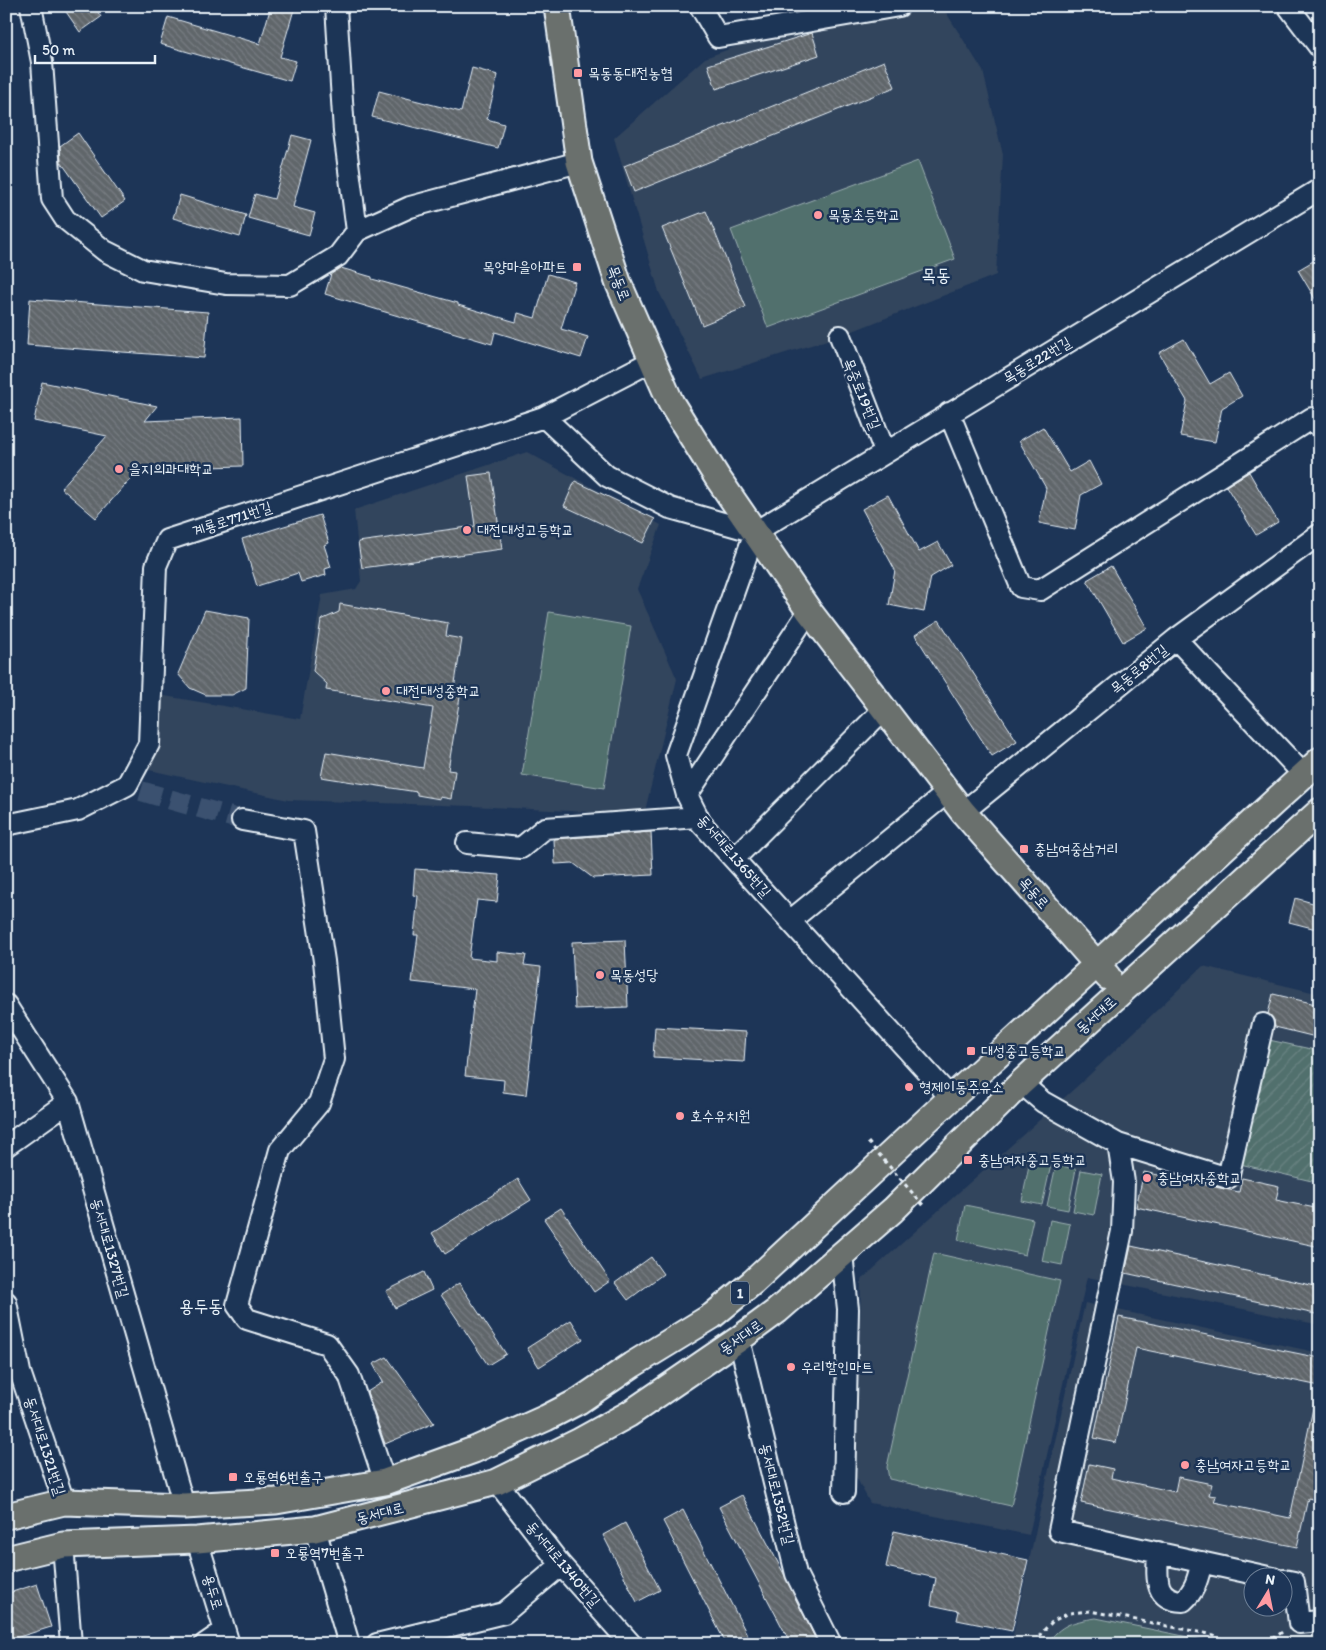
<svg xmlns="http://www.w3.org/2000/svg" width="1326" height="1650" font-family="Itim,'Poor Story',sans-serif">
<defs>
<pattern id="garden-furrows" width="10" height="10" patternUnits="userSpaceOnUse" patternTransform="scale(1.25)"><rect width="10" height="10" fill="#516f6d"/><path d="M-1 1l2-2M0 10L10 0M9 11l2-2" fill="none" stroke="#6a8483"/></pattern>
<pattern id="building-back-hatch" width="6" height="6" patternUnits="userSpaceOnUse" patternTransform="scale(1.25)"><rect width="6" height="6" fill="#60666b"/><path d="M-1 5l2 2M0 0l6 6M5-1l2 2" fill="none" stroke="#777c81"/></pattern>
</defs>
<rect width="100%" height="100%" fill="#1d3557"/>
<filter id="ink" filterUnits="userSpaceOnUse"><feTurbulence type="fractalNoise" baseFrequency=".02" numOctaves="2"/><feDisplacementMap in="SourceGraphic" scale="10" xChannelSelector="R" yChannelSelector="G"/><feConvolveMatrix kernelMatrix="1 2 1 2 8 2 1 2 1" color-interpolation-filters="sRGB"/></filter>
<g filter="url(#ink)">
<path fill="#31445d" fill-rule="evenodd" d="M892,6H942L983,71L1003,155L996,275L840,336L702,379L659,292L614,138L705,58L834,10Z
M527,452L661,525L637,589L677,679L644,815L471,806L288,800L149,770L159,695L300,719L322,595L356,589L361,581L354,510Z
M1203,966L1320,994V1325L1087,1277L1029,1535L870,1503L856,1477L861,1280L1084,1080Z
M1085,1303L1320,1353V1644H1011ZM1254,1578H1284V1608H1254Z"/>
<path fill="#516f6d" stroke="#9cb0b2" d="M918,161L955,259L768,328L731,230Z
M549,612L631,626L604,788L522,775Z
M1030,1160L1051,1165L1042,1205L1022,1201Z
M1056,1165L1076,1169L1068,1210L1047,1206Z
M1081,1170L1102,1174L1094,1215L1073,1211Z
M965,1205L1033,1219L1025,1255L958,1240Z
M1050,1220L1070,1224L1062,1265L1042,1261Z
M934,1253L1060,1281L1011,1506L889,1479L887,1467Z
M1096,1618L1203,1640L1211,1644H1046C1062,1624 1071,1622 1096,1618Z"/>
<path fill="url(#garden-furrows)" stroke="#9cb0b2" d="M1269,1040L1320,1051V1183L1240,1164Z"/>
<path fill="url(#building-back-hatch)" stroke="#e8f1f8" d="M62,6H94L101,17L80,32Z
M271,6H295L280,57L296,61L290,81L160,44L168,17L260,44Z
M812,33L819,55L716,89L708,65Z
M884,61L895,87L634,192L624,166Z
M472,68L498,75L487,119L504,124L498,148L372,117L379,91L461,112Z
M78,133L125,201L101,218L61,162L60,146Z
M292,135L311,140L293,207L315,213L309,235L248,218L255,194L274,199Z
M180,195L246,215L240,237L173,218Z
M706,211L746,307L702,325L662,228Z
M1320,257V307L1298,270Z
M341,268L372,277V279L458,303V305L516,322L518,313L535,318L548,274L575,282L561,329L588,337L581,358L495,332L492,344L325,294L331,274Z
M30,299L208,312L204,358L27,345Z
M1184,339L1210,384L1229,373L1242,396L1222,408L1215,442L1180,436L1187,401L1159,353Z
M42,382L157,406L145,421L242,417L243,466L139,469L96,518L61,488L107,436L34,421Z
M1043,427L1070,472L1089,461L1101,484L1081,495L1075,530L1039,523L1046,488L1019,441Z
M1249,472L1278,522L1256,535L1226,486Z
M491,473L502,549L362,568L358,542L475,526L468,476Z
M575,481L655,519L643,543L564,506Z
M888,495L919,552L938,542L951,565L931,577L924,612L889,605L895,570L862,509Z
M320,515L329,543L324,545L331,567L325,569L326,575L301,582L298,573L257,586L242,539Z
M1111,566L1147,628L1123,642L1087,580Z
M340,604L448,623L446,636L462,639L454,689L461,691L448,770L455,771L451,799L440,797V799L417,795V792L321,777L326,752L423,768L433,708L326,690L327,684L313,671L321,620L339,612Z
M205,610L249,618L246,688L232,695H206L190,688L178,674Z
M939,620L1017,741L992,756L915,635Z
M651,832L653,875L593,878L573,863L555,864L554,839Z
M415,869L500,875L497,902L477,900L469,958L497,961V952L526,955L524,965L541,967L526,1095L503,1092L504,1080L465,1076L475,989L412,982L418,935H414L418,896L413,895Z
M1295,898L1320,905V930L1289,922Z
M625,940L628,1007L575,1009L572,942Z
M1273,994L1320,1005V1038L1275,1027L1274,1020L1268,1014Z
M655,1027L746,1032L744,1062L653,1057Z
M1144,1172L1239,1192L1242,1178L1279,1186L1276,1200L1320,1209V1247L1136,1207Z
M518,1179L531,1200L445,1254L432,1233Z
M561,1208L610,1281L594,1292L544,1219Z
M1131,1246L1320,1287V1315L1125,1273Z
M651,1257L663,1274L628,1300L615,1283Z
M424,1272L432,1290L395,1308L386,1291Z
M459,1283L506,1354L488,1365L441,1295Z
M1119,1317L1320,1358V1386L1136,1348L1116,1443L1094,1438Z
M571,1320L583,1339L539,1367L527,1348Z
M387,1357L434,1423L385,1444L367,1392L383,1382L373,1364Z
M1314,1403H1320V1501L1308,1498L1297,1547L1081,1503L1089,1464L1113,1469L1111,1478L1175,1492L1178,1477L1212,1484L1209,1495L1216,1496L1214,1502L1290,1518Z
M742,1495L784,1574L818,1644H791L719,1507Z
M683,1510L752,1644H726L663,1521Z
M625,1523L660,1590L637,1602L603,1535Z
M894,1531L1028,1560L1012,1631L957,1620L959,1611L931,1605L936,1578L886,1567Z
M37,1584L51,1627L6,1641V1594Z"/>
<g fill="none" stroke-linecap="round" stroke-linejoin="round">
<path stroke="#3b516f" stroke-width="20" stroke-dasharray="20 10" stroke-linecap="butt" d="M141,791L242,820"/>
<g stroke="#e8f1f8" stroke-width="24">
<path id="minor" d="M31,6L42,62L52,199L65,219L105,251L143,270L226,284L290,285L338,256L357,231L410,207L579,162
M336,6L344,132L357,231
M700,6L718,37L899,6
M1288,6L1320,48
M840,336L885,452
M949,413L1021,587L1040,590L1312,418L1320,427
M544,417L607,476L670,508L755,532
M755,532L676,755L687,795L701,823L951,1098
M755,532L1320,189
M1176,639L1304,775
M687,795L809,611
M963,812L1176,639L1320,534
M242,820L304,831L324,961L334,1059L319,1103L280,1150L237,1305L247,1319L327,1344L349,1375L385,1482
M6,825L78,810L127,785L149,744L156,566L167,540L544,417L652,361
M467,843L521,848L545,828L698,817
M734,859L884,709
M791,920L948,792
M6,1005L68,1102L184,1506
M1021,1083L1043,1102L1118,1144L1124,1182L1122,1231L1059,1531L1273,1578
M1118,1144L1228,1178L1263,1024
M6,1146L68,1102
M842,1254L848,1309L844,1492
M6,1302L20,1372L64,1502
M739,1339L796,1574L831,1644
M497,1482L561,1565L631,1644
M315,1529L349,1644
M197,1540L229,1644
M63,1545L71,1644
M1158,1552C1157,1576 1153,1600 1183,1601C1196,1590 1198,1577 1202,1562
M1284,1580L1294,1582L1299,1623L1320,1621
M205,1644L224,1631
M377,1644L504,1613L561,1565"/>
</g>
<g stroke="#e8f1f8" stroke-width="29">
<path id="major" d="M557,6L579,162L618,282L671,403L717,477L809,611L963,812L1108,977
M6,1516L64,1502L184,1506L276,1501L385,1482L474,1450L546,1418L579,1401L632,1365L712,1316L753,1282L951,1098L1320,760
M6,1559L63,1545L197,1540L315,1529L497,1482L580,1441L629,1414L739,1339L777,1311L893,1210L1021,1083L1320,811"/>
</g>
<path stroke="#e8f1f8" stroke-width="3" stroke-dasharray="4 4" stroke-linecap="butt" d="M1036,1644L1041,1633L1053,1621L1069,1613L1090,1611L1214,1635L1231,1644
M1266,1644L1285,1630"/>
<use href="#minor" stroke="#1d3557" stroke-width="20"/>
<use href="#major" stroke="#6b706d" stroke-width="25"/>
<path stroke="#e8f1f8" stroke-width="3" stroke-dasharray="4 4" stroke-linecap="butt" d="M868,1142L924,1206"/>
</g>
</g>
<g fill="#ff9aa2" stroke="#1d3557" stroke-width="2">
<rect x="573" y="68" width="10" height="10" rx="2.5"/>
<circle cx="818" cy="215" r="5"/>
<rect x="572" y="262" width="10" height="10" rx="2.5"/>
<circle cx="119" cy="469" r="5"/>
<circle cx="467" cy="530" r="5"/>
<circle cx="386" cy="691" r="5"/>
<rect x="1019" y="844" width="10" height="10" rx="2.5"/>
<circle cx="600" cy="975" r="5"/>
<rect x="966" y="1046" width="10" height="10" rx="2.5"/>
<circle cx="909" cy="1087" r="5"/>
<circle cx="680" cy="1116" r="5"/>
<rect x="963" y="1155" width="10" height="10" rx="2.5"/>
<circle cx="1147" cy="1178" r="5"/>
<circle cx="791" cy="1367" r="5"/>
<circle cx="1185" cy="1465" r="5"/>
<rect x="228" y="1472" width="10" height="10" rx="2.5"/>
<rect x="270" y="1548" width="10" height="10" rx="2.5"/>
</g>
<g text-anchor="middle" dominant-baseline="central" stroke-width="5" stroke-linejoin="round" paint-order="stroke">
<rect fill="#1d3557" stroke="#abb9c8" stroke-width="1" x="731" y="1281.5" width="18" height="23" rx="4"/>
<g font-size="14" font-weight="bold" fill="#e8f1f8">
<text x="740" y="1293">1</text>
</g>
<g font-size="15" fill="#e8f1f8" stroke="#1d3557" text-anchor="start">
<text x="588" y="73">목동동대전농협</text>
<text x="828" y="215">목동초등학교</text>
<text x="567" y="267" text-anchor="end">목양마을아파트</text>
<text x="129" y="469">을지의과대학교</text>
<text x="477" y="530">대전대성고등학교</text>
<text x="396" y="691">대전대성중학교</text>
<text x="1034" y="849">충남여중삼거리</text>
<text x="610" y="975">목동성당</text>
<text x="981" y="1051">대성중고등학교</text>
<text x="919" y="1087">형제이동주유소</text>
<text x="690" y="1116">호수유치원</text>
<text x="978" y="1160">충남여자중고등학교</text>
<text x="1157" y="1178">충남여자중학교</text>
<text x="801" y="1367">우리할인마트</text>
<text x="1195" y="1465">충남여자고등학교</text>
<text x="243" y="1477">오룡역6번출구</text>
<text x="285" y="1553">오룡역7번출구</text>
</g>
<g font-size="15" fill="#e8f1f8" stroke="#1d3557">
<text transform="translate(619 283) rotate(69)">목동로</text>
<text transform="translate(1037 360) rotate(-31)">목동로22번길</text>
<text transform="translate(862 394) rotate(68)">목중로19번길</text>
<text transform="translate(232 519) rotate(-18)">계룡로771번길</text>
<text transform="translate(1139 669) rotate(-39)">목동로8번길</text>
<text transform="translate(734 856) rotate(49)">동서대로1365번길</text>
<text transform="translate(1034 893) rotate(49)">목동로</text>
<text transform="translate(1096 1015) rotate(-42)">동서대로</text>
<text transform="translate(110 1248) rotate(74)">동서대로1327번길</text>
<text transform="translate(741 1337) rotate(-35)">동서대로</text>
<text transform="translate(45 1446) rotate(72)">동서대로1321번길</text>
<text transform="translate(777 1494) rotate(76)">동서대로1352번길</text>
<text transform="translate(380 1513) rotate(-14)">동서대로</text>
<text transform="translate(563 1564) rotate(50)">동서대로1340번길</text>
<text transform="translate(213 1592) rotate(73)">용두로</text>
</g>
<g font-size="18" fill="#e8f1f8" stroke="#1d3557">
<text x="936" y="275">목동</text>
<text x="201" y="1306">용두동</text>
</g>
</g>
<rect width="1326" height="1650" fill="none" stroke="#1d3557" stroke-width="25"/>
<rect x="12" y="12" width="1301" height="1625" fill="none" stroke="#e8f1f8" stroke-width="2" filter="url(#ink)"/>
<g transform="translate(1268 1592) rotate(10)"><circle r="24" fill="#1d3557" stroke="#6e8097"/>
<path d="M0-4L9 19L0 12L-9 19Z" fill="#ff9aa2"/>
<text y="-8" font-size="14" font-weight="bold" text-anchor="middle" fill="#e8f1f8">N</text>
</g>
<path d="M35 55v8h120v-8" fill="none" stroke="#e8f1f8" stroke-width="2.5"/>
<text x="42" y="55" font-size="15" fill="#e8f1f8" stroke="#1d3557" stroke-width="4" paint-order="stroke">50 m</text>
</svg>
